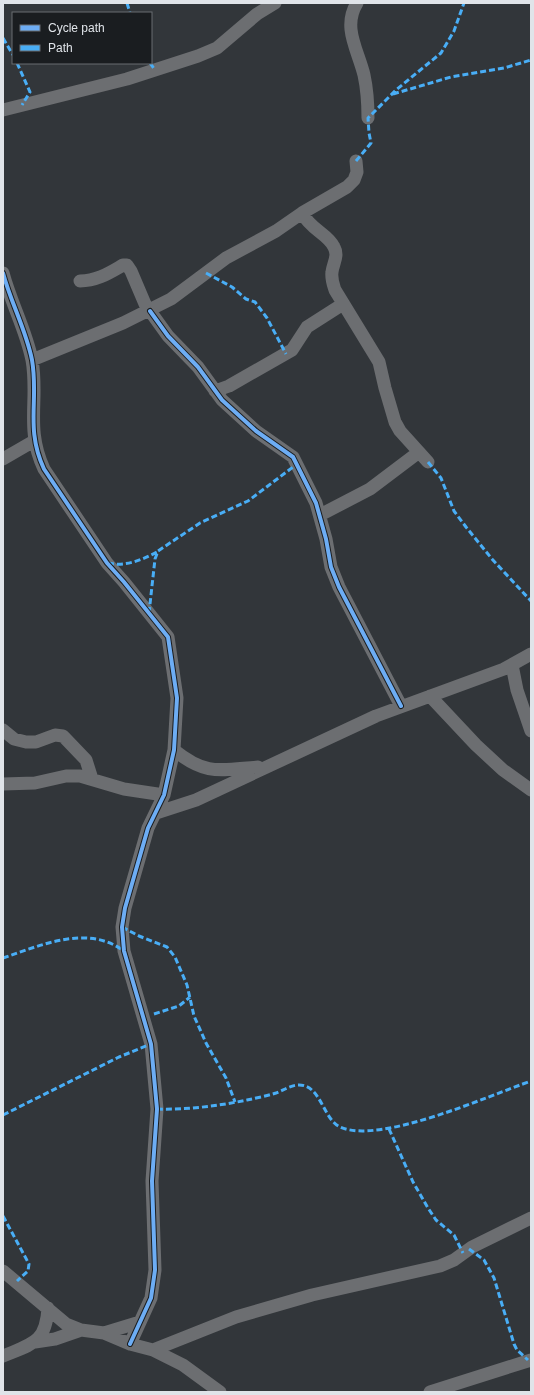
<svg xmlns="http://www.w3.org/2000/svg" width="534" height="1395" font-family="Arial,sans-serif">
<rect width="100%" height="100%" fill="#32363a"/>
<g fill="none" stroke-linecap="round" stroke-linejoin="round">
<path stroke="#6c6e71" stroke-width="13" d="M357,3C342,27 358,50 364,75C367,89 368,103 368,118
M3,110L127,79L198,56L217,48L257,14L275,3
M302,213C311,230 328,234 334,247C339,256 333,263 332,272C331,279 333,284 335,290L379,362L385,388L395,422L400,431L428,462
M3,273C11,303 26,330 32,360C39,400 25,428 44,469L107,563L124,582L168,637L177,698L174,750L164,795L148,828L125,908L122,927L124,951L151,1044L157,1109L152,1181L155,1270L151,1298L130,1344
M80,281C97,281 109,273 123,265H127L131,271L148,311
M150,311L168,336L198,367L222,400L256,431L293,457L316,503L326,539L331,567L339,587L401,706
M32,360L123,323L171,299L226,258L276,231L302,213L347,187L354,180L357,172L356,161
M215,391L229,386L292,350L307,327L343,304
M3,459L34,441
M320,515L370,489L419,452
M512,665L517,690L531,731
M430,696L476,745L503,770L531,790
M3,730L14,739L26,742H36L55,735L63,736L86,760L92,779
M174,750C206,776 220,770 258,767
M3,784L35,783L66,776H80L124,789L164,795
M156,813L196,800L376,716L504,669L531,654
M3,1271L66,1324L81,1330L104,1333L130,1344L153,1350L183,1365L220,1392
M104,1333L140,1322
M35,1342L55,1339L81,1330
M153,1350L236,1317L312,1295L440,1266L454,1260L472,1247L531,1218
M3,1356C32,1344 46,1343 48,1308
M430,1392L531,1360"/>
<path stroke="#49aef6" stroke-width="3" stroke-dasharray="6 3" stroke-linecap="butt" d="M127,3L130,13
M3,38L13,55
M17,63L30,92L22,105
M150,63L155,70
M393,94L451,77L504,68L531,60
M356,161L371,143L369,133L368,118L396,90L441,53L454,31L464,3
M206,273L232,287L246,299L255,302L267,318L286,354
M428,462L441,478L454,511L466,527L492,559L531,601
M108,563C125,567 142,560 157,552
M149,613L155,559L158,551L200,523L248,501L297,464
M122,927L139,936L167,947L175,957L187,985L194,1016L206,1043L226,1078L235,1102
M3,958C42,945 87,924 124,951
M154,1014L179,1006L190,997
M157,1109C186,1110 218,1106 247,1100C256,1098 267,1096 276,1093C284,1090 291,1085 299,1085C321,1085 323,1119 340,1127C380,1145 488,1096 531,1081
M3,1115L119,1057L151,1044
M389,1129L413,1182L428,1208L436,1220L454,1235L463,1253
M3,1216L29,1264L28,1271L17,1281
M469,1249L484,1260L494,1278L514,1344L517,1350L528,1360"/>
<g stroke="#1a1d20" stroke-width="6">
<path id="cycleway" d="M3,273C11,303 26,330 32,360C39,400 25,428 44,469L107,563L124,582L168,637L177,698L174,750L164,795L148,828L125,908L122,927L124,951L151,1044L157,1109L152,1181L155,1270L151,1298L130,1344
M150,311L168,336L198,367L222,400L256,431L293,457L316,503L326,539L331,567L339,587L401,706"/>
</g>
<use href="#cycleway" stroke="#6dadf4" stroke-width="4"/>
</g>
<rect width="534" height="1395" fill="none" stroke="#e0e4e9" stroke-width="8"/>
<rect x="12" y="12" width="140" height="52" fill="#1a1d20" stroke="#696d70"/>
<rect x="20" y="25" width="20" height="6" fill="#6dadf4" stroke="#696d70"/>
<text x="48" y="32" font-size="12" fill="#e0e4e9">Cycle path</text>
<rect x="20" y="45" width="20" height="6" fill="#49aef6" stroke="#696d70"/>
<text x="48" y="52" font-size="12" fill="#e0e4e9">Path</text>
</svg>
